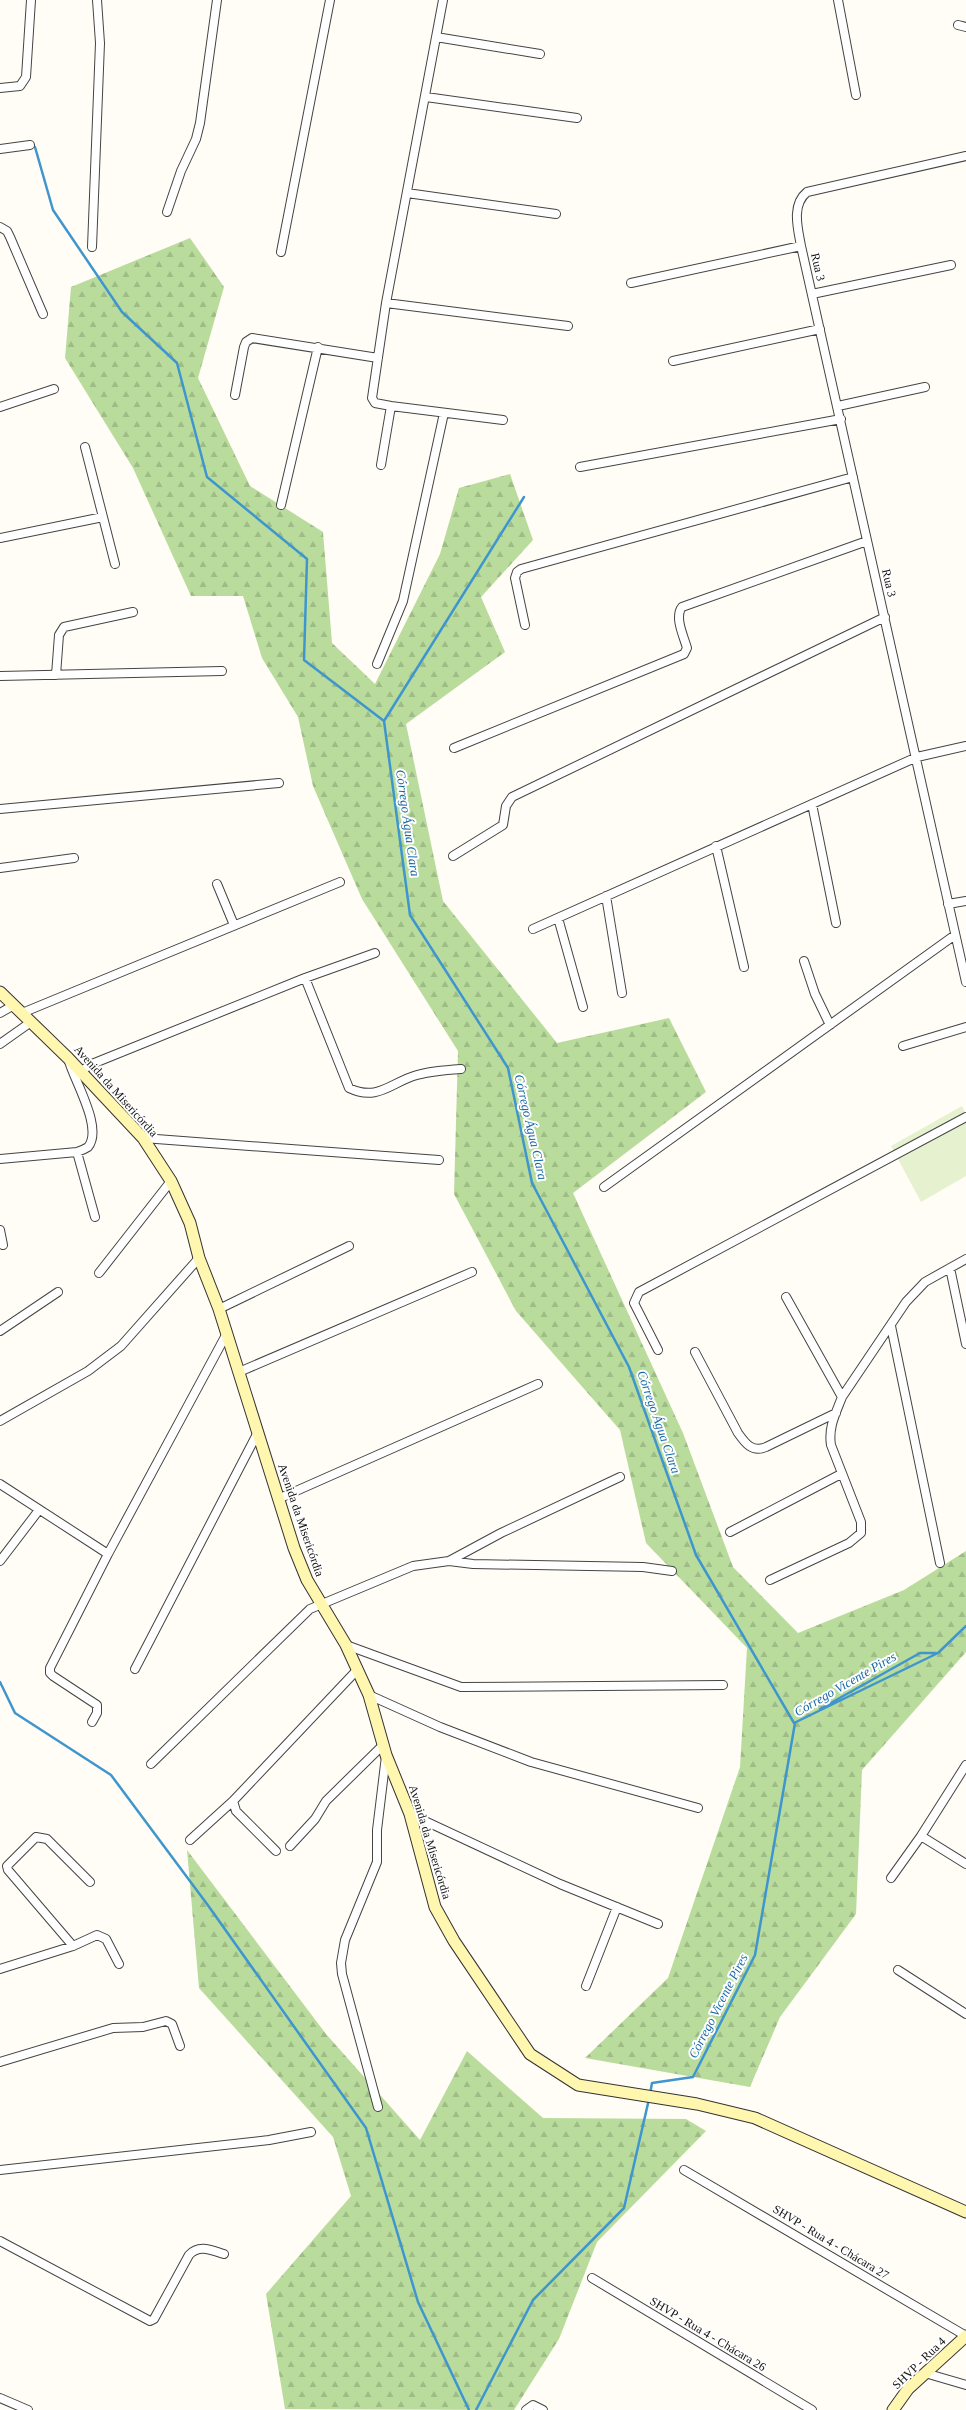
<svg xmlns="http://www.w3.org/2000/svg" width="966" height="2410" font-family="'Times New Roman',serif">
<defs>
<pattern id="forest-firs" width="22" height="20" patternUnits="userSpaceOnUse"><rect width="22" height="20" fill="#b9dc9c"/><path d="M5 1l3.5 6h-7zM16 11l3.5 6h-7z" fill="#9ebc85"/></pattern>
</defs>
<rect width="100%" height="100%" fill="#fffdf5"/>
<path fill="url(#forest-firs)" d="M190,238L224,287L198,378L250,486L323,532L332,643L375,684L440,554L459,488L510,474L533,540L481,597L505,652L406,724L443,901L557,1043L669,1018L706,1092L573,1193L683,1433L733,1567L798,1633L904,1590L966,1551V1652L862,1770L856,1914L780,2017L750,2087L585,2058L668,1978L740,1767L747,1648L646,1543L620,1430L516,1311L454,1194L458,1051L362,899L313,786L298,717L262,658L243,596H191L133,468L65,358L71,287Z
M187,1850L326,2034L420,2140L467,2051L543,2118L686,2119L706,2131L597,2242L559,2339L514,2410L285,2409L266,2294L351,2196L333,2137L199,1988Z"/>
<path fill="#e6f2cf" d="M962,1106L966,1114V1176L921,1202L891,1146Z"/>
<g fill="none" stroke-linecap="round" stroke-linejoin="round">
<path stroke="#3f96cf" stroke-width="2.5" d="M35,147L53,210L122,312L177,363L207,477L307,559L304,660L384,721
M524,497L384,721L410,915L508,1068L532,1183L629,1367L696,1555L794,1723L938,1653L966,1626
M0,1682L15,1713L111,1775L207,1904L366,2128L418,2302L469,2410
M820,1709L920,1653H936
M650,2094L652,2083L693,2077L755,1955L795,1723
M476,2410L533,2300L624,2208L649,2099"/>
<g stroke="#444" stroke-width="10">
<path id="street" d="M443,0L386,303L372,398L375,403L391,406L503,420
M838,0L856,95
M958,25L966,27
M436,37L540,54
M0,88L20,86L26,77L31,0
M426,97L577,118
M0,149L30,145
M966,156L807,192C791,205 798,229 801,246L966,982
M407,193L556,214
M167,212L181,171L196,139L200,123L217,0
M0,227L7,231L10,237L43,314
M92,247L100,43L97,0
M281,252L330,0
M631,283L801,246
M812,294L951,265
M386,303L568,326
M673,361L820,329
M235,395L244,347L246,342L252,338L378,358
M838,406L925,387
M0,407L54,389
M85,447L115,564
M381,465L391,406
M580,467L841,419
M281,505L318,347
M0,538L103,517
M525,625L515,578L517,572L521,569L853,477
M377,664L403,601L444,413
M56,675L59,635L64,627L133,612
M0,676L222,671
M454,748L684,654L687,648C684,637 674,617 682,607L867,541
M812,804L836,923
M0,809L279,783
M716,846L744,967
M453,856L503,825L506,806L512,797L885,617
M0,868L74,858
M217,884L234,925
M606,896L622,993
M948,904L966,901
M558,918L583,1007
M533,929L917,757L966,746
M804,961L815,994L830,1025
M305,978L349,1088C378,1102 391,1082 417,1075C431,1071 446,1070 461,1069
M0,1013L14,1005
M22,1013L340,882
M0,1044L31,1022
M903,1046L966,1027
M81,1071L92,1064L305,978L375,953
M143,1138L439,1160
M77,1152L95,1217
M0,1159L77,1152C80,1151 85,1149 88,1147C104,1128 73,1079 68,1058
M604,1187L955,935
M0,1230L3,1245
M950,1268L966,1344
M99,1273L171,1181
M786,1297L842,1397
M219,1309L349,1246
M891,1326L940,1563
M0,1331L58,1292
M658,1350L634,1303L639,1292L966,1117
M695,1352L738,1433C745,1443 752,1453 766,1447L836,1413
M239,1372L472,1272
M0,1421L88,1371L121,1346L199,1258
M0,1484L108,1554
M278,1499L538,1384
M730,1532L841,1474
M0,1561L39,1510
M449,1561L501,1533L620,1477
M770,1580L849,1543L861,1533V1522L831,1445C828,1427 836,1413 842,1397L906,1302L925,1282L966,1259
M346,1645L461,1687L723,1685
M135,1669L257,1434
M369,1695L440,1727L531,1762L698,1808
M92,1722L97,1713V1705L53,1676L50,1673V1668L108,1554L226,1335
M151,1764L310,1609L413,1566L449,1561L473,1564L643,1567L672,1571
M233,1801L236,1811L276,1851
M410,1814L560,1884L658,1924
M921,1836L966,1864
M190,1840L233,1801L358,1669
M290,1846L315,1819L326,1801L383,1745
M891,1878L921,1836L966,1765
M73,1946L8,1870L7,1866L36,1837L47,1839L90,1882
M0,1969L73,1946L97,1935L106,1939L119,1964
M898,1970L966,2014
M586,1986L617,1907
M0,2062L113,2028L143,2027L166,2021L172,2024L180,2046
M378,2107L342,1974L341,1963L345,1940L377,1862V1830L386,1756
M0,2170L269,2140L311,2132
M684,2170L966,2336
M0,2241L150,2321L154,2319L189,2255C199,2244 211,2250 224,2254
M592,2278L812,2410
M925,2373L966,2385
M0,2398L28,2410
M526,2410L533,2405L543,2410"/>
</g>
<g stroke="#333" stroke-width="13">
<path id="secondary" d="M0,992L68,1058L143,1138L171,1181L190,1223L199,1258L219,1309L294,1548L307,1580L346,1645L369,1695L386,1755L410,1814L435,1907L454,1941L530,2054L578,2085L697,2104L755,2118L966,2212
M893,2410L908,2389L966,2336"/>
</g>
<use href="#street" stroke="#fff" stroke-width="8"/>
<use href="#secondary" stroke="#fff6b0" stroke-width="11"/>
</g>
<g text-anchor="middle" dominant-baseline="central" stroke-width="4" stroke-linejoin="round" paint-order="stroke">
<g font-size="12" fill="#111" stroke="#fff">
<text transform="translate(818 267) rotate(77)">Rua 3</text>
<text transform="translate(889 583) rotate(77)">Rua 3</text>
<text transform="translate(116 1091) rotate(48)">Avenida da Misericórdia</text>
<text transform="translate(301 1520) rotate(71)">Avenida da Misericórdia</text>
<text transform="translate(430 1842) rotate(73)">Avenida da Misericórdia</text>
<text transform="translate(831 2242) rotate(31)">SHVP - Rua 4 - Chácara 27</text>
<text transform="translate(708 2334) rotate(31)">SHVP - Rua 4 - Chácara 26</text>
<text transform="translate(919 2363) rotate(-44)">SHVP - Rua 4</text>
</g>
<g font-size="13" font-style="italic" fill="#1768a6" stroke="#fff">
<text transform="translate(408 823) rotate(82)">Córrego Água Clara</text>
<text transform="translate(531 1127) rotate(77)">Córrego Água Clara</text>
<text transform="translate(659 1422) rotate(71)">Córrego Água Clara</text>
<text transform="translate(845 1684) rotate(-30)">Córrego Vicente Pires</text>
<text transform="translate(718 2006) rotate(-63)">Córrego Vicente Pires</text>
</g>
</g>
</svg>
